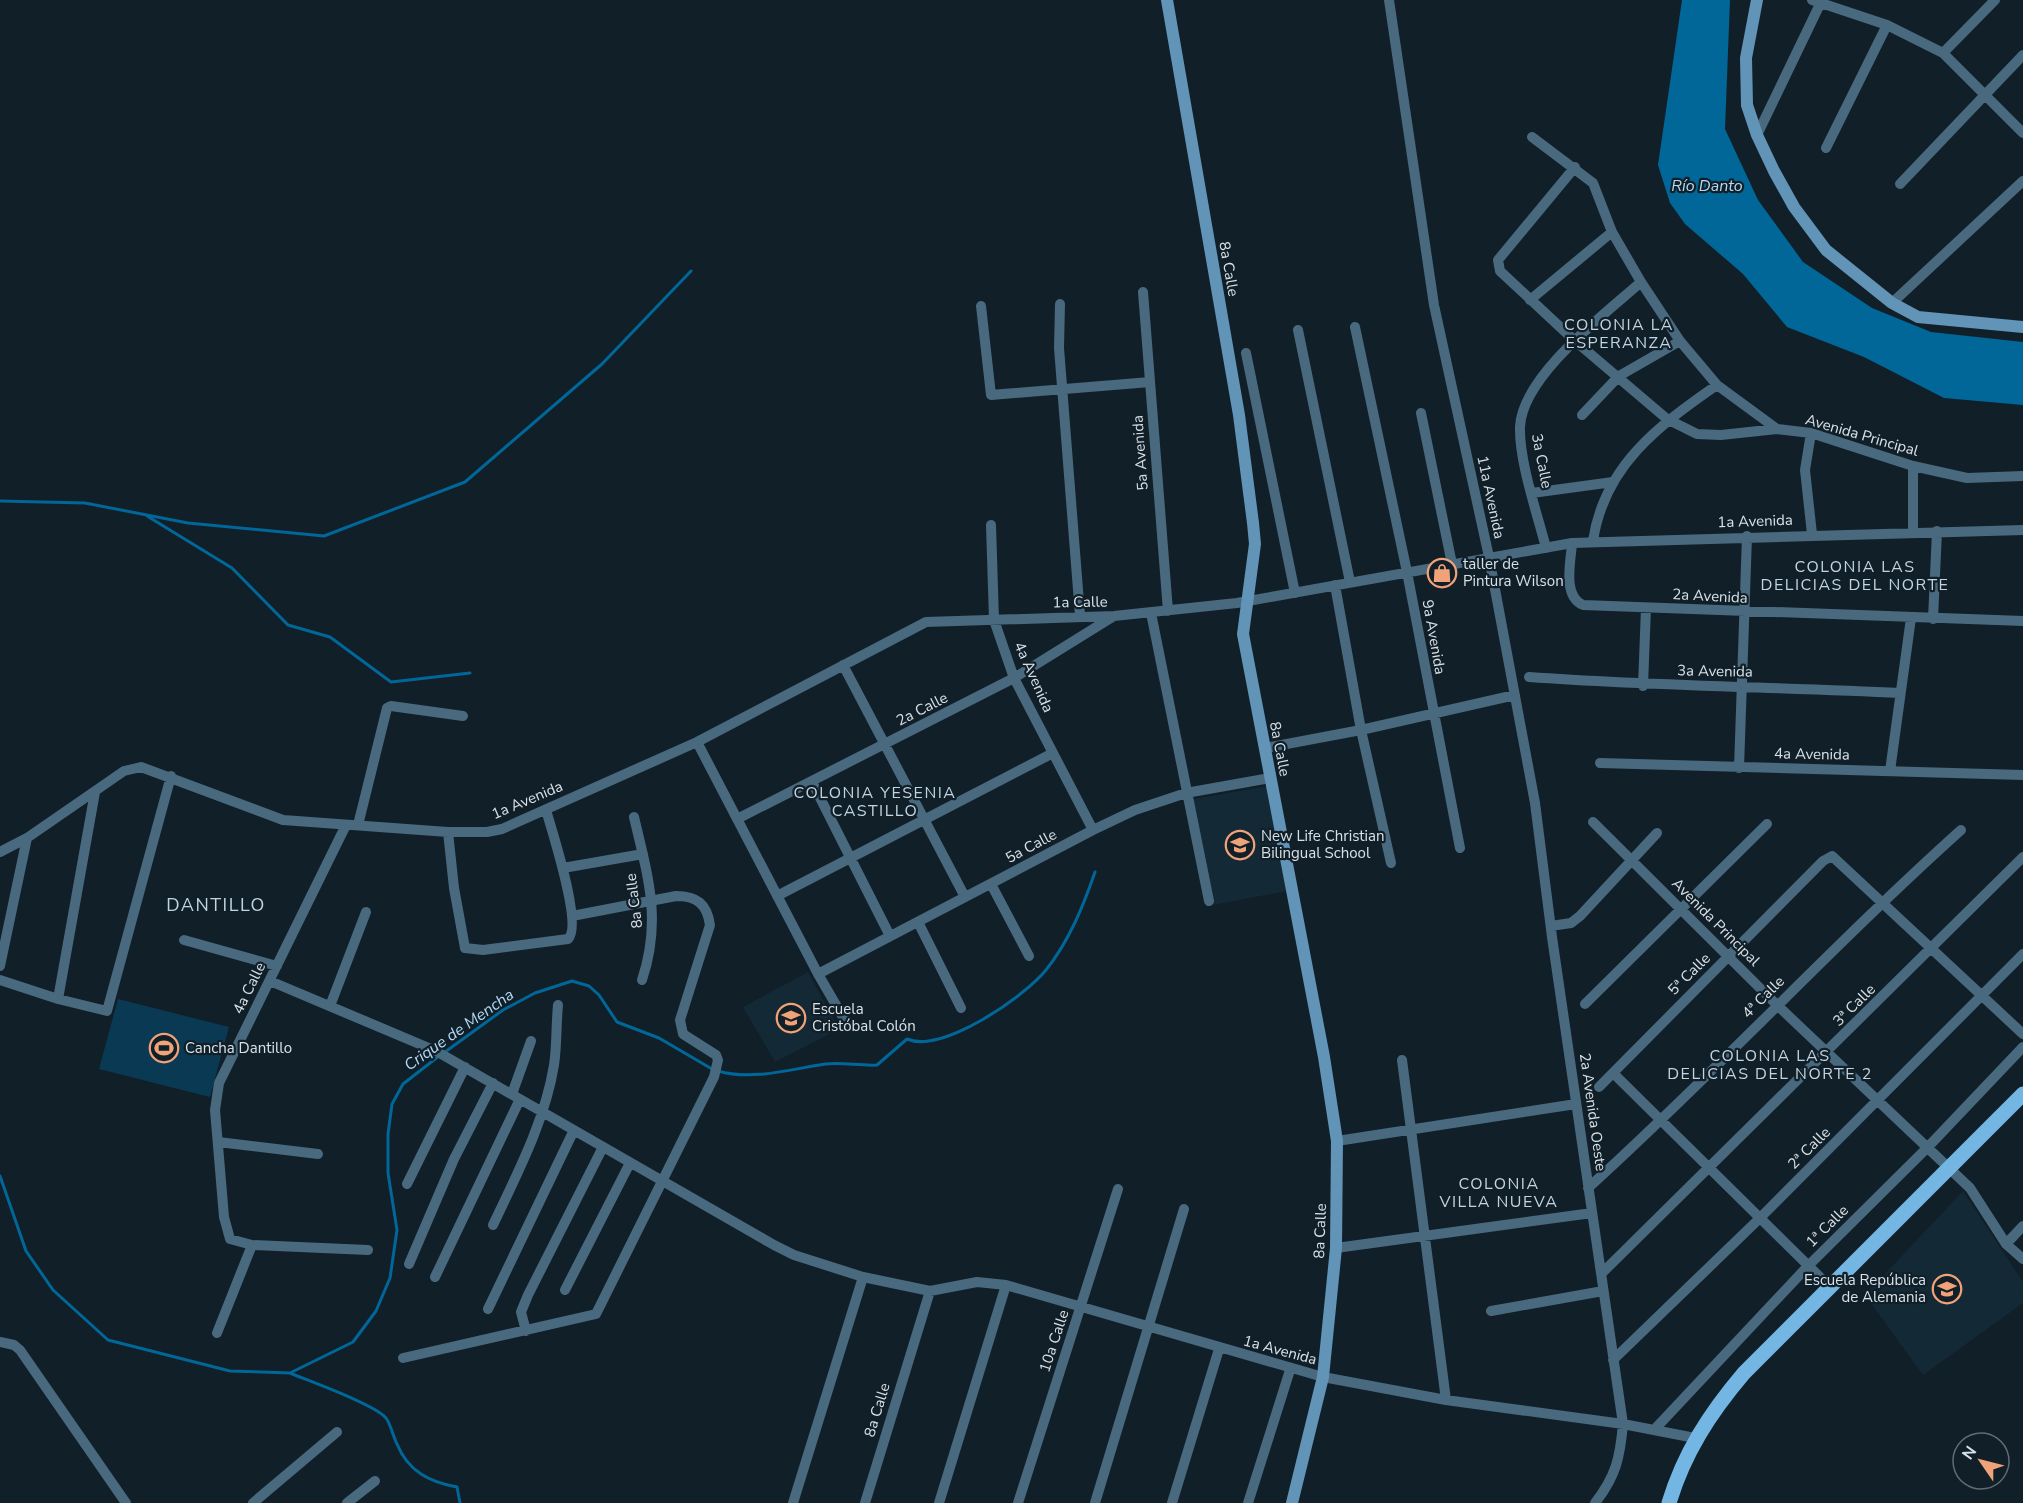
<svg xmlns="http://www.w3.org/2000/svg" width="2023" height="1503" font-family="'Nunito Sans',sans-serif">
<rect width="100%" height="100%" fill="#111f28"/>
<path fill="#142936" d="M1269,786L1287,891L1213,905L1193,799Z
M808,972L839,1029L775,1062L743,1007Z
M1963,1191L2023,1282V1303L1923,1375L1865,1295Z"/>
<path fill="#0a3954" d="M118,999L229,1027L210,1097L99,1069Z"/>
<path fill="#006798" d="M1682,0H1730L1725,129L1758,200L1803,262L1872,308L1931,332L2023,342V405L1944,398L1864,357L1787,327L1743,274L1685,224L1670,203L1658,165Z"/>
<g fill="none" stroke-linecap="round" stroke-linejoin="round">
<path stroke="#006798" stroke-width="3" d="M0,501L85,503L188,523L324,536L465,482L602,364L691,271
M147,516L232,568L288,625L330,637L391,682L470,673
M445,1052L503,1010L535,993L572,981L589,986L599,995L617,1022L659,1038L712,1069
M718,1071C752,1081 792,1069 825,1064C842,1062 860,1066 877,1065L907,1039C942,1054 1024,997 1046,970C1069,941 1083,907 1095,872
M0,1176L26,1251L53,1290L108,1340L230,1371L290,1373L353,1342L376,1311L390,1278L397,1230L388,1173V1134L392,1104L403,1084L439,1056
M290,1373C309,1381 376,1405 386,1418C391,1425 393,1436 397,1444C408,1471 429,1482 457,1487L460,1503"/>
<path stroke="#49697f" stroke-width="10" d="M1389,0L1434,305L1489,557L1535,803L1552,937L1623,1424C1620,1458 1616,1476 1595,1503
M1812,0L1887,25L1943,53L2023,133
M1943,53L1995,0
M1757,135L1822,0
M1532,137L1593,183L1612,232L1641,282L1680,341L1717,385L1777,429
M1826,148L1887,25
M1575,167L1498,260L1500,271L1574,340L1667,419L1697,434L1721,435L1777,429L1811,433L1913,466L1967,478L2023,476
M1900,184L2023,55
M1143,292L1168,611
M1530,300L1612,232
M1892,303L2023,181
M1060,304L1059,348L1080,615
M981,306L991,395L1150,382
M1355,327L1407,572L1460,848
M1298,330L1350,582
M1246,353L1295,593
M1421,413L1452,564
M1582,415L1619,376L1680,341
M1811,433L1805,470L1812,534
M1913,466V532
M1532,493L1613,482
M991,525L994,620L1014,678L1093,830
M1593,541C1604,466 1658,426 1717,385
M1572,543C1571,561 1562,596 1583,605L2023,621
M1546,548C1537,513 1519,461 1520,427C1522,376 1605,314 1641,282
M1335,585L1361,730L1391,863
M1151,613L1209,901
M1933,619L1937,531
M843,665L965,897
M1529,677C1653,686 1777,687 1900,693
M1643,686L1646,608
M697,742L818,974L847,1024
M1265,748L1361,730L1515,695
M1600,763L2023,775
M1739,768L1747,536
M1890,771L1911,618
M812,782L890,936
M634,817C648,877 662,920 642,980
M737,819L1014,678L1114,616
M1593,822L1777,1005L1970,1188L2006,1244L2023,1259
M346,825L219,1083L215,1110L224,1217L230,1239L252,1245L368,1250
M358,825L387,708L391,706L463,716
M448,832L454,888L465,948L483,950L568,939C583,926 552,831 546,810
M0,852L27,838L124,771L141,767L283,820L448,832H487L502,829L697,742L926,622L1114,616L1237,603L1572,543L2023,530
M563,868L643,854
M991,884L1029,956
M777,896L1053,753
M918,922L961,1008
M1551,926L1571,923L1580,916L1657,833
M184,940L277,966
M0,966L27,838
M818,974L1093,830L1135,810L1186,793L1270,778
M0,980L58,999L107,1011L171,776
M270,981L436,1051L774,1245L794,1255L863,1277L930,1291L977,1282L1006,1285L1323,1377L1446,1400L1623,1424L1695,1438
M58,999L95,792
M1585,1004L1767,824
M330,1006L366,912
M1402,1060L1446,1400
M1613,1073L1830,1287
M1599,1087L1823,861L1832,856L2023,1034
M512,1094L531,1041
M1337,1141L1576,1104
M218,1142L318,1154
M407,1184L465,1067
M1588,1188C1716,1072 1833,945 1961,830
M493,1225C517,1174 545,1121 554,1065C557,1046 556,1025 558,1005
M2006,1244L2023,1226
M1336,1248L1592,1213
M409,1264L454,1159L493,1083
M1601,1274L2023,857
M435,1277L520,1099
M565,1290L630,1163
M488,1309L574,1130
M1491,1311L1603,1291
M526,1331L521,1312L528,1295L603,1147
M217,1333L252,1245
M0,1342L14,1345L20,1350L126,1503
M403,1358L596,1314L714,1077L718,1060L716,1055L683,1034L680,1020L710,925C707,904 697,896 676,896L572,916
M1613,1360L1760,1218L2023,954
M1654,1430L1808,1266L1927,1148L2023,1047
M253,1503L337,1432
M347,1503L375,1481
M793,1503L863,1277
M865,1503L930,1291
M939,1503L1006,1285
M1018,1503L1118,1189
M1095,1503L1184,1209
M1172,1503L1219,1349
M1248,1503L1290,1370"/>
<path stroke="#6194b7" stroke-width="12" d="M1167,0L1239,415L1253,523L1255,544L1243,634L1324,1057L1337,1141L1336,1248L1323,1377L1292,1503
M1757,0L1746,58L1747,105L1757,135L1774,171L1794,207L1826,250L1892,303L1918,317L2023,327"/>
<path stroke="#73b6e4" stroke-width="15" d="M1669,1503C1684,1453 1710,1413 1744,1373L2023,1094"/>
</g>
<defs>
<g id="shop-ring" transform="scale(1.5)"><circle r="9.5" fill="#111f28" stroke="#f0a279" stroke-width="1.5"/><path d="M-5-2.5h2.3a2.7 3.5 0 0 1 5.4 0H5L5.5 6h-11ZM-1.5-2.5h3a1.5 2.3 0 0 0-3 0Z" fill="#f0a279"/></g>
<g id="school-ring" transform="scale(1.5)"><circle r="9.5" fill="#111f28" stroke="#f0a279" stroke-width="1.5"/><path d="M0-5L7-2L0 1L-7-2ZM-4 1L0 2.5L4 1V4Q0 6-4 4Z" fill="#f0a279"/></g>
<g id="stadium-ring" transform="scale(1.5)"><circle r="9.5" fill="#111f28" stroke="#f0a279" stroke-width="1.5"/><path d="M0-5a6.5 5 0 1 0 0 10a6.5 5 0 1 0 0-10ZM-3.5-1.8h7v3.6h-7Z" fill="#f0a279"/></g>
</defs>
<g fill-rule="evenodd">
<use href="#shop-ring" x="1442" y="573"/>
<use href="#school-ring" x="1240" y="845"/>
<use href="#school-ring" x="791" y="1018"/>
<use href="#stadium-ring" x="164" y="1048"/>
<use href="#school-ring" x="1947" y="1289"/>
</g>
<g text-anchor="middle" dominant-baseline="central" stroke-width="4.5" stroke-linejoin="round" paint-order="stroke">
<g font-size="15" fill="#d8e1e8" stroke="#111f28">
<text transform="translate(1229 269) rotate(80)">8a Calle</text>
<text transform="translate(1862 435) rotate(16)">Avenida Principal</text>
<text transform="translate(1140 453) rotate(-94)">5a Avenida</text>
<text transform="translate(1542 461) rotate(79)">3a Calle</text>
<text transform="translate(1491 497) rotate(78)">11a Avenida</text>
<text transform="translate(1755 521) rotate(-2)">1a Avenida</text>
<text transform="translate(1710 596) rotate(3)">2a Avenida</text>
<text transform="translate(1080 602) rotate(-1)">1a Calle</text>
<text transform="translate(1434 637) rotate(80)">9a Avenida</text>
<text transform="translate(1715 671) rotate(1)">3a Avenida</text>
<text transform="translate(1034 677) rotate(66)">4a Avenida</text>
<text transform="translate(922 709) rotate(-27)">2a Calle</text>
<text transform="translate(1280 749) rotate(79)">8a Calle</text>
<text transform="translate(1812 754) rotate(1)">4a Avenida</text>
<text transform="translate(527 800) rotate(-23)">1a Avenida</text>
<text transform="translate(1031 846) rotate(-28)">5a Calle</text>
<text transform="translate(634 901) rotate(-97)">8a Calle</text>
<text transform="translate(1716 922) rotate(45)">Avenida Principal</text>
<text transform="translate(1689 974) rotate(-45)">5ª Calle</text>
<text transform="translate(249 988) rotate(-64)">4a Calle</text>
<text transform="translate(1763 997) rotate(-45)">4ª Calle</text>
<text transform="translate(1854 1005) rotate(-45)">3ª Calle</text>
<text transform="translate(1593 1112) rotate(82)">2a Avenida Oeste</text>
<text transform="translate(1809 1148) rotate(-45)">2ª Calle</text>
<text transform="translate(1827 1226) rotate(-45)">1ª Calle</text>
<text transform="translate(1320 1231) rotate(-88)">8a Calle</text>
<text transform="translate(1054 1341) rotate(-72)">10a Calle</text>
<text transform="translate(1280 1350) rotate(15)">1a Avenida</text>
<text transform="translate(877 1410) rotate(-73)">8a Calle</text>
</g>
<g font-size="15" fill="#d8e1e8" stroke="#111f28" text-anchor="start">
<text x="1463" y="564">taller de<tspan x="1463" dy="17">Pintura Wilson</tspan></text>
<text x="1261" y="836">New Life Christian<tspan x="1261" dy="17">Bilingual School</tspan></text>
<text x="812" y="1009">Escuela<tspan x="812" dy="17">Cristóbal Colón</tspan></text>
<text x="185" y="1048">Cancha Dantillo</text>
<text x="1926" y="1280" text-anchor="end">Escuela República<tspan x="1926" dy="17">de Alemania</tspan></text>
</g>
<g font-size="16" font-style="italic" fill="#b3daf6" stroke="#111f28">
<text x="1707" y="186">Río Danto</text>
<text transform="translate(459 1030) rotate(-35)">Crique de Mencha</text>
</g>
<g font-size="16" letter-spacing="1.5" fill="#c2d4e1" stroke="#111f28">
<text x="1619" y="325">COLONIA LA<tspan x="1619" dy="18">ESPERANZA</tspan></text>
<text x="1855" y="567">COLONIA LAS<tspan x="1855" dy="18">DELICIAS DEL NORTE</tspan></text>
<text x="875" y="793">COLONIA YESENIA<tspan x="875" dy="18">CASTILLO</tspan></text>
<text x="1770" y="1056">COLONIA LAS<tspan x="1770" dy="18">DELICIAS DEL NORTE 2</tspan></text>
<text x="1499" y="1184">COLONIA<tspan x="1499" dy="18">VILLA NUEVA</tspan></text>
</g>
<g font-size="18" letter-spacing="1.5" fill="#c2d4e1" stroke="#111f28">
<text x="216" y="905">DANTILLO</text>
</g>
</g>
<g transform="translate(1981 1461) rotate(305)"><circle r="28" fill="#111f28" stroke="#616d75" stroke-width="1.5"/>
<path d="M0-4.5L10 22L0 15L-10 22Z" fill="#f0a279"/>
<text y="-9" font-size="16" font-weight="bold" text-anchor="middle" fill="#d8e1e8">N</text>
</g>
</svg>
